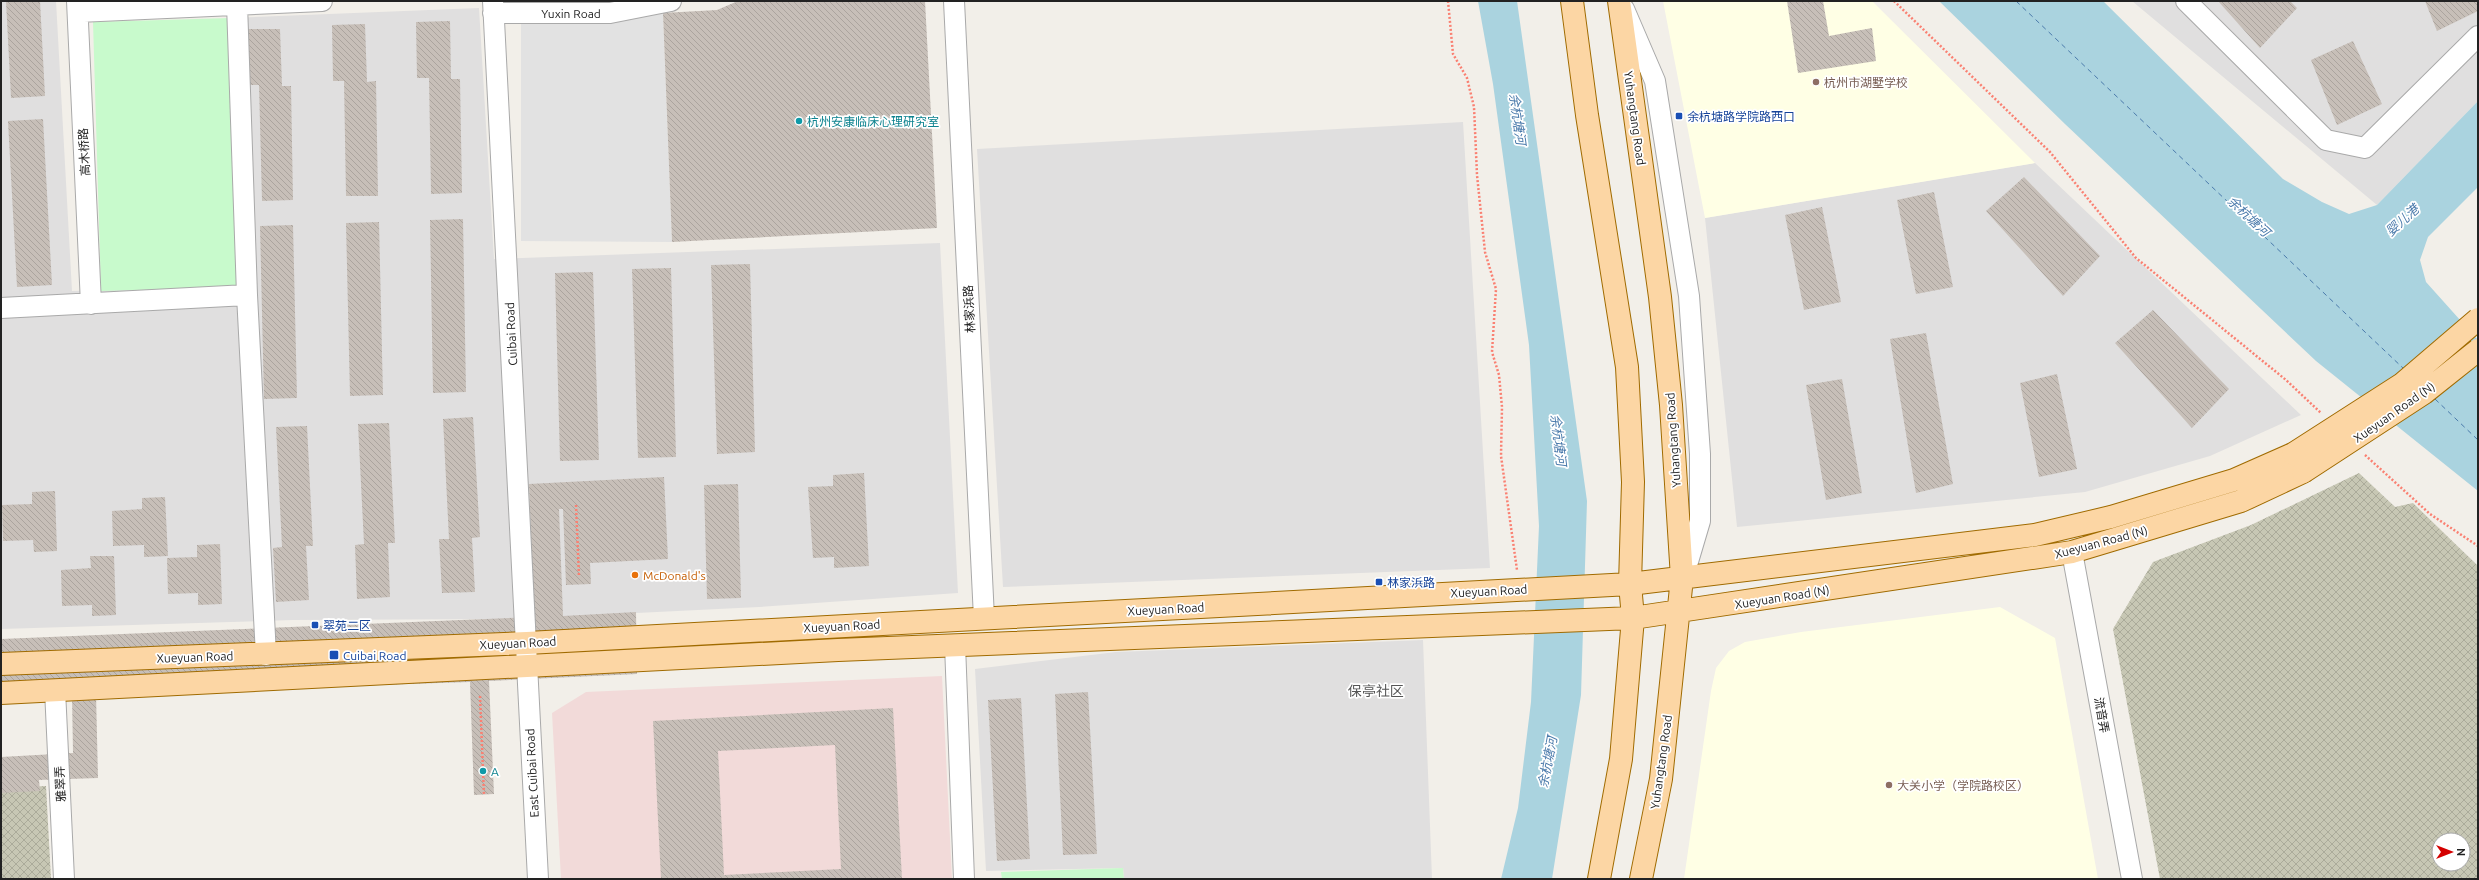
<svg xmlns="http://www.w3.org/2000/svg" width="2479" height="880" font-family="Ubuntu,'Noto Sans SC',sans-serif">
<defs>
<pattern id="industrial-furrows" width="10" height="10" patternUnits="userSpaceOnUse"><rect width="10" height="10" fill="#ebdbe8"/><path d="M-1 1l2-2M0 10L10 0M9 11l2-2" fill="none" stroke="#c9bcc7"/></pattern>
<pattern id="construction-cross-hatch" width="8" height="8" patternUnits="userSpaceOnUse"><rect width="8" height="8" fill="#c7c7b4"/><path d="M0 0l8 8M0 8l8-8" fill="none" stroke="#abab9a"/></pattern>
<pattern id="building-back-hatch" width="6" height="6" patternUnits="userSpaceOnUse"><rect width="6" height="6" fill="#c7bfb8"/><path d="M-1 5l2 2M0 0l6 6M5-1l2 2" fill="none" stroke="#aba49e"/></pattern>
</defs>
<rect width="100%" height="100%" fill="#f2efe9"/>
<path fill="#e0dfdf" d="M1,1H56L72,291L237,287L230,18L479,8L494,259L940,243L958,593L759,607L514,619L293,620L1,629Z
M2132,1H2478V101L2377,205Z
M1463,122L1490,568L1003,587L977,149Z
M2035,163L2301,415L2210,456L2085,492L1737,527L1705,218Z
M1423,640L1432,879H1124L1123,868L986,871L975,669L1116,652Z"/>
<path fill="#f2dad9" d="M942,676L952,879H561L552,713L586,692Z"/>
<path fill="url(#industrial-furrows)" d="M529,1H617L601,4Z"/>
<path fill="#ffffe5" d="M1663,1H1872L2035,163L1705,218Z
M2000,607L2055,638L2098,879H1684L1711,691L1716,668L1729,651L1745,642L1801,632Z"/>
<path fill="url(#construction-cross-hatch)" fill-rule="evenodd" d="M2359,473L2395,507L2413,503L2478,566V879H2160L2113,629L2153,562L2251,525ZM2439,840H2463V864H2439Z
M1,777L4,788L46,786L51,879H1Z"/>
<path fill="#c8facc" d="M230,18L238,287L101,291L93,22Z
M1123,868L1124,879H1002L1001,872Z"/>
<path fill="#e2e2e2" d="M663,13L672,242L521,241V21L603,23Z"/>
<path fill="#aad3df" d="M1478,1H1517L1587,501L1581,695L1552,879H1501L1518,808L1531,702L1539,526L1529,345L1493,84Z
M1939,1H2103L2283,179L2322,202L2349,214L2377,205L2478,101V187L2428,237L2420,260L2426,282L2478,340V491L2316,361L2065,124Z"/>
<g fill="none" stroke-linecap="round" stroke-linejoin="round">
<path stroke="#4a7aab" stroke-width="1" stroke-dasharray="5 4" stroke-linecap="butt" d="M2016,1L2404,369
M2435,399L2478,440"/>
</g>
<path fill="url(#building-back-hatch)" fill-rule="evenodd" d="M6,1H40L45,96L11,98Z
M738,1H925L937,228L672,242L663,13L717,10Z
M1787,1H1823L1829,36L1872,28L1876,61L1798,73Z
M2218,1H2290L2297,8L2260,48Z
M2425,1H2478V11L2437,31Z
M450,21L451,79H460L462,193L431,194L429,78H417L416,22Z
M365,24L367,82L376,81L378,196H346L344,81H333L332,25Z
M247,29H280L282,86H291L293,200L262,201L259,85H248Z
M2353,41L2382,104L2337,125L2311,60Z
M43,119L52,285L17,287L8,121Z
M2024,177L2100,256L2063,296L1986,211Z
M1934,192L1953,287L1916,294L1897,200Z
M1822,207L1841,302L1804,310L1785,215Z
M463,219L466,392L433,393L430,220Z
M379,222L383,395L350,396L346,223Z
M293,225L297,398L264,399L260,226Z
M750,264L755,452L717,454L711,265Z
M671,268L676,457L638,458L632,269Z
M593,272L599,460L560,461L555,273Z
M2153,310L2229,389L2192,428L2115,343Z
M1926,333L1953,484L1916,493L1890,339Z
M2057,374L2077,469L2039,477L2020,383Z
M1842,379L1862,493L1826,500L1806,385Z
M473,417L480,537L472,538L475,592L442,593L439,539H449L443,419Z
M389,423L395,543H388L390,597L357,599L355,545L364,544L358,424Z
M307,426L313,546H306L309,600L276,602L273,548L282,547L276,427Z
M864,473L869,566L834,568V557L813,558L808,487L833,486V475Z
M664,477L668,559L590,563L591,584L566,585L563,509H559L563,616L636,612L637,674L489,681L494,794L474,795L470,682L96,694L98,778L39,780L40,791L1,793V757L73,753L72,695L1,698V639L534,617L529,484Z
M738,484L741,598L707,599L704,485Z
M55,491L57,551L34,552L33,540L3,541L2,505L32,504V492Z
M165,497L168,556L144,557V545L113,546L112,511L142,509V498Z
M220,544L222,604L198,605V593L168,594L167,558L197,557V545Z
M90,556H114L116,615L92,616V605L62,606L61,570L91,568Z
M1088,692L1097,854L1063,855L1055,694Z
M1021,698L1030,859L997,861L988,700Z
M893,708L902,879H661L653,721ZM835,745L841,869L724,875L718,751Z"/>
<g fill="none" stroke-linecap="round" stroke-linejoin="round">
<g stroke="#a9a9a9" stroke-width="22">
<path id="minor" d="M77,1L91,304
M493,1L538,879
M954,1L984,618
M2186,1L2326,140L2365,148L2478,36
M237,4L247,295L266,655
M1624,9L1655,81L1689,296L1700,454V521L1684,575
M78,12L322,1
M493,13H610L671,1
M1,308L247,295
M2072,552L2132,879
M955,645L964,879
M55,690L64,879"/>
</g>
<g stroke="#a06b00" stroke-width="24">
<path id="major" d="M1572,1L1587,115L1627,367L1633,482L1630,584L1633,618L1621,759L1599,879
M1619,1L1660,297L1671,405L1682,578L1661,779L1641,879
M1,664L527,643L1630,584L2035,535L2111,517L2234,480L2293,454
M1,693L838,650L1633,618L2072,552L2241,501L2303,472"/>
</g>
<path stroke="#fa8072" stroke-width="2.5" stroke-dasharray="2 2" stroke-linecap="butt" d="M1448,1L1453,54L1467,78L1474,107L1477,175L1485,252L1496,289L1492,352L1499,375L1502,407L1501,456L1517,570
M1894,1L2050,152L2136,258L2286,380L2321,413
M2365,455L2430,514L2478,546
M576,505L579,577
M480,696L484,795"/>
<use href="#minor" stroke="#fff" stroke-width="20"/>
<use href="#major" stroke="#fcd6a4" stroke-width="22"/>
<g stroke="#a06b00" stroke-width="24" stroke-linecap="butt">
<path id="major-bridge" d="M2293,454L2402,384L2478,319
M2303,472L2424,393L2478,350"/>
</g>
<use href="#major-bridge" stroke="#fcd6a4" stroke-width="22"/>
</g>
<g fill="#8d6e63" stroke="#fff" stroke-width="1.5">
<circle cx="1816" cy="82" r="4"/>
<circle cx="1889" cy="785" r="4"/>
</g>
<g fill="#1a4fb4" stroke="#fff" stroke-width="1.5">
<rect x="1675" y="112" width="8" height="8" rx="2"/>
<rect x="1375" y="578" width="8" height="8" rx="2"/>
<rect x="311" y="621" width="8" height="8" rx="2"/>
<rect x="329" y="650" width="10" height="10" rx="2"/>
</g>
<g fill="#0f9aa8" stroke="#fff" stroke-width="1.5">
<circle cx="799" cy="121" r="4"/>
<circle cx="483" cy="771" r="4"/>
</g>
<circle fill="#e8710a" stroke="#fff" stroke-width="1.5" cx="635" cy="575" r="4"/>
<g text-anchor="middle" dominant-baseline="central" stroke-width="3.5" stroke-linejoin="round" paint-order="stroke">
<g font-size="12" fill="#222" stroke="#fff">
<text x="571" y="13">Yuxin Road</text>
<text transform="translate(1635 118) rotate(82)">Yuhangtang Road</text>
<text transform="translate(84 152) rotate(-93)">高木桥路</text>
<text transform="translate(969 309) rotate(-93)">林家浜路</text>
<text transform="translate(511 334) rotate(-93)">Cuibai Road</text>
<text transform="translate(2394 412) rotate(-35)">Xueyuan Road (N)</text>
<text transform="translate(1673 440) rotate(-94)">Yuhangtang Road</text>
<text transform="translate(2101 542) rotate(-15)">Xueyuan Road (N)</text>
<text transform="translate(1489 591) rotate(-3)">Xueyuan Road</text>
<text transform="translate(1782 597) rotate(-9)">Xueyuan Road (N)</text>
<text transform="translate(1166 609) rotate(-3)">Xueyuan Road</text>
<text transform="translate(842 626) rotate(-3)">Xueyuan Road</text>
<text transform="translate(518 643) rotate(-3)">Xueyuan Road</text>
<text transform="translate(195 657) rotate(-2)">Xueyuan Road</text>
<text transform="translate(2102 715) rotate(80)">流音弄</text>
<text transform="translate(1661 762) rotate(-82)">Yuhangtang Road</text>
<text transform="translate(532 773) rotate(-93)">East Cuibai Road</text>
<text transform="translate(60 784) rotate(-93)">雅翠弄</text>
</g>
<g font-size="12" fill="#785e54" stroke="#fff" text-anchor="start">
<text x="1824" y="82">杭州市湖墅学校</text>
<text x="1897" y="785">大关小学（学院路校区）</text>
</g>
<g font-size="12" fill="#164399" stroke="#fff" text-anchor="start">
<text x="1687" y="116">余杭塘路学院路西口</text>
<text x="1387" y="582">林家浜路</text>
<text x="323" y="625">翠苑二区</text>
<text x="343" y="655">Cuibai Road</text>
</g>
<g font-size="12" fill="#0d838f" stroke="#fff" text-anchor="start">
<text x="807" y="121">杭州安康临床心理研究室</text>
<text x="491" y="771">A</text>
</g>
<g font-size="12" fill="#c56008" stroke="#fff" text-anchor="start">
<text x="643" y="575">McDonald's</text>
</g>
<g font-size="13" font-style="italic" fill="#4a7aab" stroke="#fff">
<text transform="translate(1518 119) rotate(82)">余杭塘河</text>
<text transform="translate(2249 216) rotate(43)">余杭塘河</text>
<text transform="translate(2402 220) rotate(-42)">婴儿港</text>
<text transform="translate(1559 440) rotate(83)">余杭塘河</text>
<text transform="translate(1547 762) rotate(-79)">余杭塘河</text>
</g>
<g font-size="14" fill="#555" stroke="#fff">
<text x="1376" y="691">保亭社区</text>
</g>
</g>
<rect width="2479" height="880" fill="none" stroke="#222222" stroke-width="4"/>
<g transform="translate(2451 852) rotate(90)"><circle r="19" fill="#ffffff" stroke="#a7a7a7"/>
<path d="M0-3L7 15L0 10L-7 15Z" fill="#d40000"/>
<text y="-6" font-size="11" font-weight="bold" text-anchor="middle" fill="#222222">N</text>
</g>
</svg>
